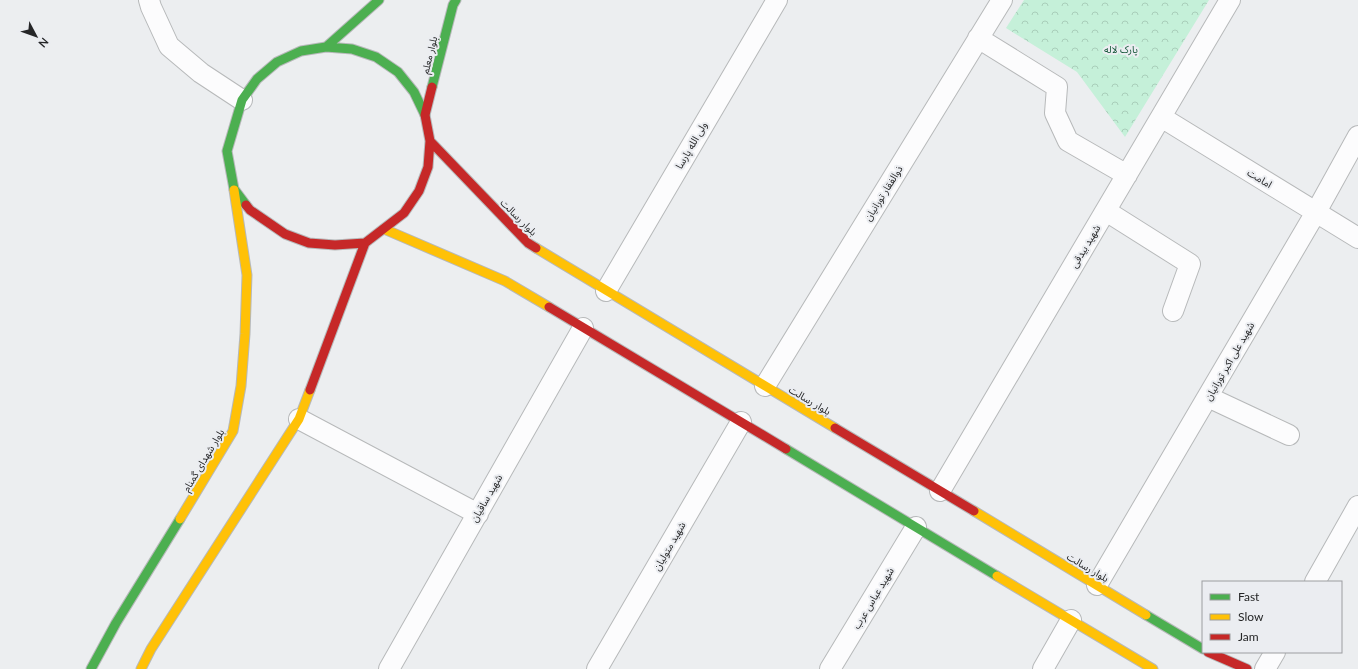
<svg xmlns="http://www.w3.org/2000/svg" width="1358" height="669" font-family="Lato,'Noto Sans Arabic',sans-serif">
<defs>
<pattern id="park-crowns" width="20" height="18" patternUnits="userSpaceOnUse"><rect width="20" height="18" fill="#c5f0d9"/><path d="M2 6a3 3 0 1 1 6 0M12 15a3 3 0 1 1 6 0" fill="none" stroke="#a9ceba"/></pattern>
</defs>
<rect width="100%" height="100%" fill="#eceef0"/>
<path fill="url(#park-crowns)" d="M1024,0H1209L1125,137L1077,72L1006,28Z"/>
<g fill="none" stroke-linecap="round" stroke-linejoin="round">
<g stroke="#b7b9ba" stroke-width="22">
<path id="street" d="M149,0L151,7L169,46L201,73L242,100
M978,38L1057,87L1055,113L1068,141L1127,175
M1161,117L1358,238
M1106,211L1190,264L1173,311
M606,291L777,0
M765,386L1002,0
M1208,397L1289,435
M299,419L478,514
M940,491L1230,0
M1315,582L1358,506
M1097,585L1316,212L1358,136
M389,669L583,328
M597,669L741,422
M830,669L916,527
M1043,669L1071,620
M1265,669L1275,652"/>
</g>
<g stroke="#b7b9ba" stroke-width="11">
<path id="fast" d="M326,47L379,0
M432,87L453,5L456,0
M246,205L234,189L227,151L242,100L257,79L277,62L301,51L326,47L352,49L376,57L398,72L414,92L425,115
M786,449L997,576
M1146,615L1203,649
M91,669L116,623L180,519"/>
</g>
<g stroke="#b7b9ba" stroke-width="11">
<path id="slow" d="M384,229L505,281L549,307
M536,248L835,428
M974,511L1146,615
M180,519L233,431L241,386L245,334L247,275L234,190
M997,576L1153,669
M141,669L151,649L299,419L310,390"/>
</g>
<g stroke="#b7b9ba" stroke-width="11">
<path id="jam" d="M430,141L528,243L536,248
M246,205L250,210L285,234L309,243L335,245L365,243L404,213L419,191L428,167L430,141L425,115L432,87
M549,307L786,449
M310,390L365,243
M835,428L974,511
M1208,652L1247,669"/>
</g>
<use href="#street" stroke="#fcfcfd" stroke-width="20"/>
<use href="#fast" stroke="#4caf50" stroke-width="9"/>
<use href="#slow" stroke="#ffc107" stroke-width="9"/>
<use href="#jam" stroke="#c62828" stroke-width="9"/>
</g>
<g text-anchor="middle" dominant-baseline="central" stroke-width="4" stroke-linejoin="round" paint-order="stroke">
<g font-size="10" fill="#145638" stroke="#ebedf1">
<text x="1121" y="49">پارک لاله</text>
</g>
<g font-size="10" fill="#252627" stroke="#ebedf1">
<text transform="translate(429 55) rotate(-76)">بلوار معلم</text>
<text transform="translate(691 145) rotate(-60)">ولی الله پارسا</text>
<text transform="translate(1260 178) rotate(31)">امامت</text>
<text transform="translate(883 193) rotate(-58)">ذوالفقار تورانیان</text>
<text transform="translate(519 217) rotate(45)">بلوار رسالت</text>
<text transform="translate(1085 246) rotate(-59)">شهید بیدقی</text>
<text transform="translate(1229 361) rotate(-60)">شهید علی اکبر تورانیان</text>
<text transform="translate(810 400) rotate(31)">بلوار رسالت</text>
<text transform="translate(203 460) rotate(-59)">بلوار شهدای گمنام</text>
<text transform="translate(486 498) rotate(-60)">شهید ساقیان</text>
<text transform="translate(669 546) rotate(-60)">شهید متولیان</text>
<text transform="translate(1088 567) rotate(31)">بلوار رسالت</text>
<text transform="translate(873 598) rotate(-59)">شهید عباس عرب</text>
</g>
</g>
<rect x="1202" y="581" width="140" height="72" fill="#ebedf1" stroke="#9c9da0"/>
<rect x="1210" y="594" width="20" height="6" fill="#4caf50" stroke="#9c9da0"/>
<text x="1238" y="601" font-size="12" fill="#252627">Fast</text>
<rect x="1210" y="614" width="20" height="6" fill="#ffc107" stroke="#9c9da0"/>
<text x="1238" y="621" font-size="12" fill="#252627">Slow</text>
<rect x="1210" y="634" width="20" height="6" fill="#c62828" stroke="#9c9da0"/>
<text x="1238" y="641" font-size="12" fill="#252627">Jam</text>
<g transform="translate(36 36) rotate(131)" stroke="#ebedf1" stroke-width="3" paint-order="stroke">
<path d="M0-3L7 15L0 10L-7 15Z" fill="#252627"/>
<text y="-6" font-size="11" font-weight="bold" text-anchor="middle" fill="#252627">N</text>
</g>
</svg>
